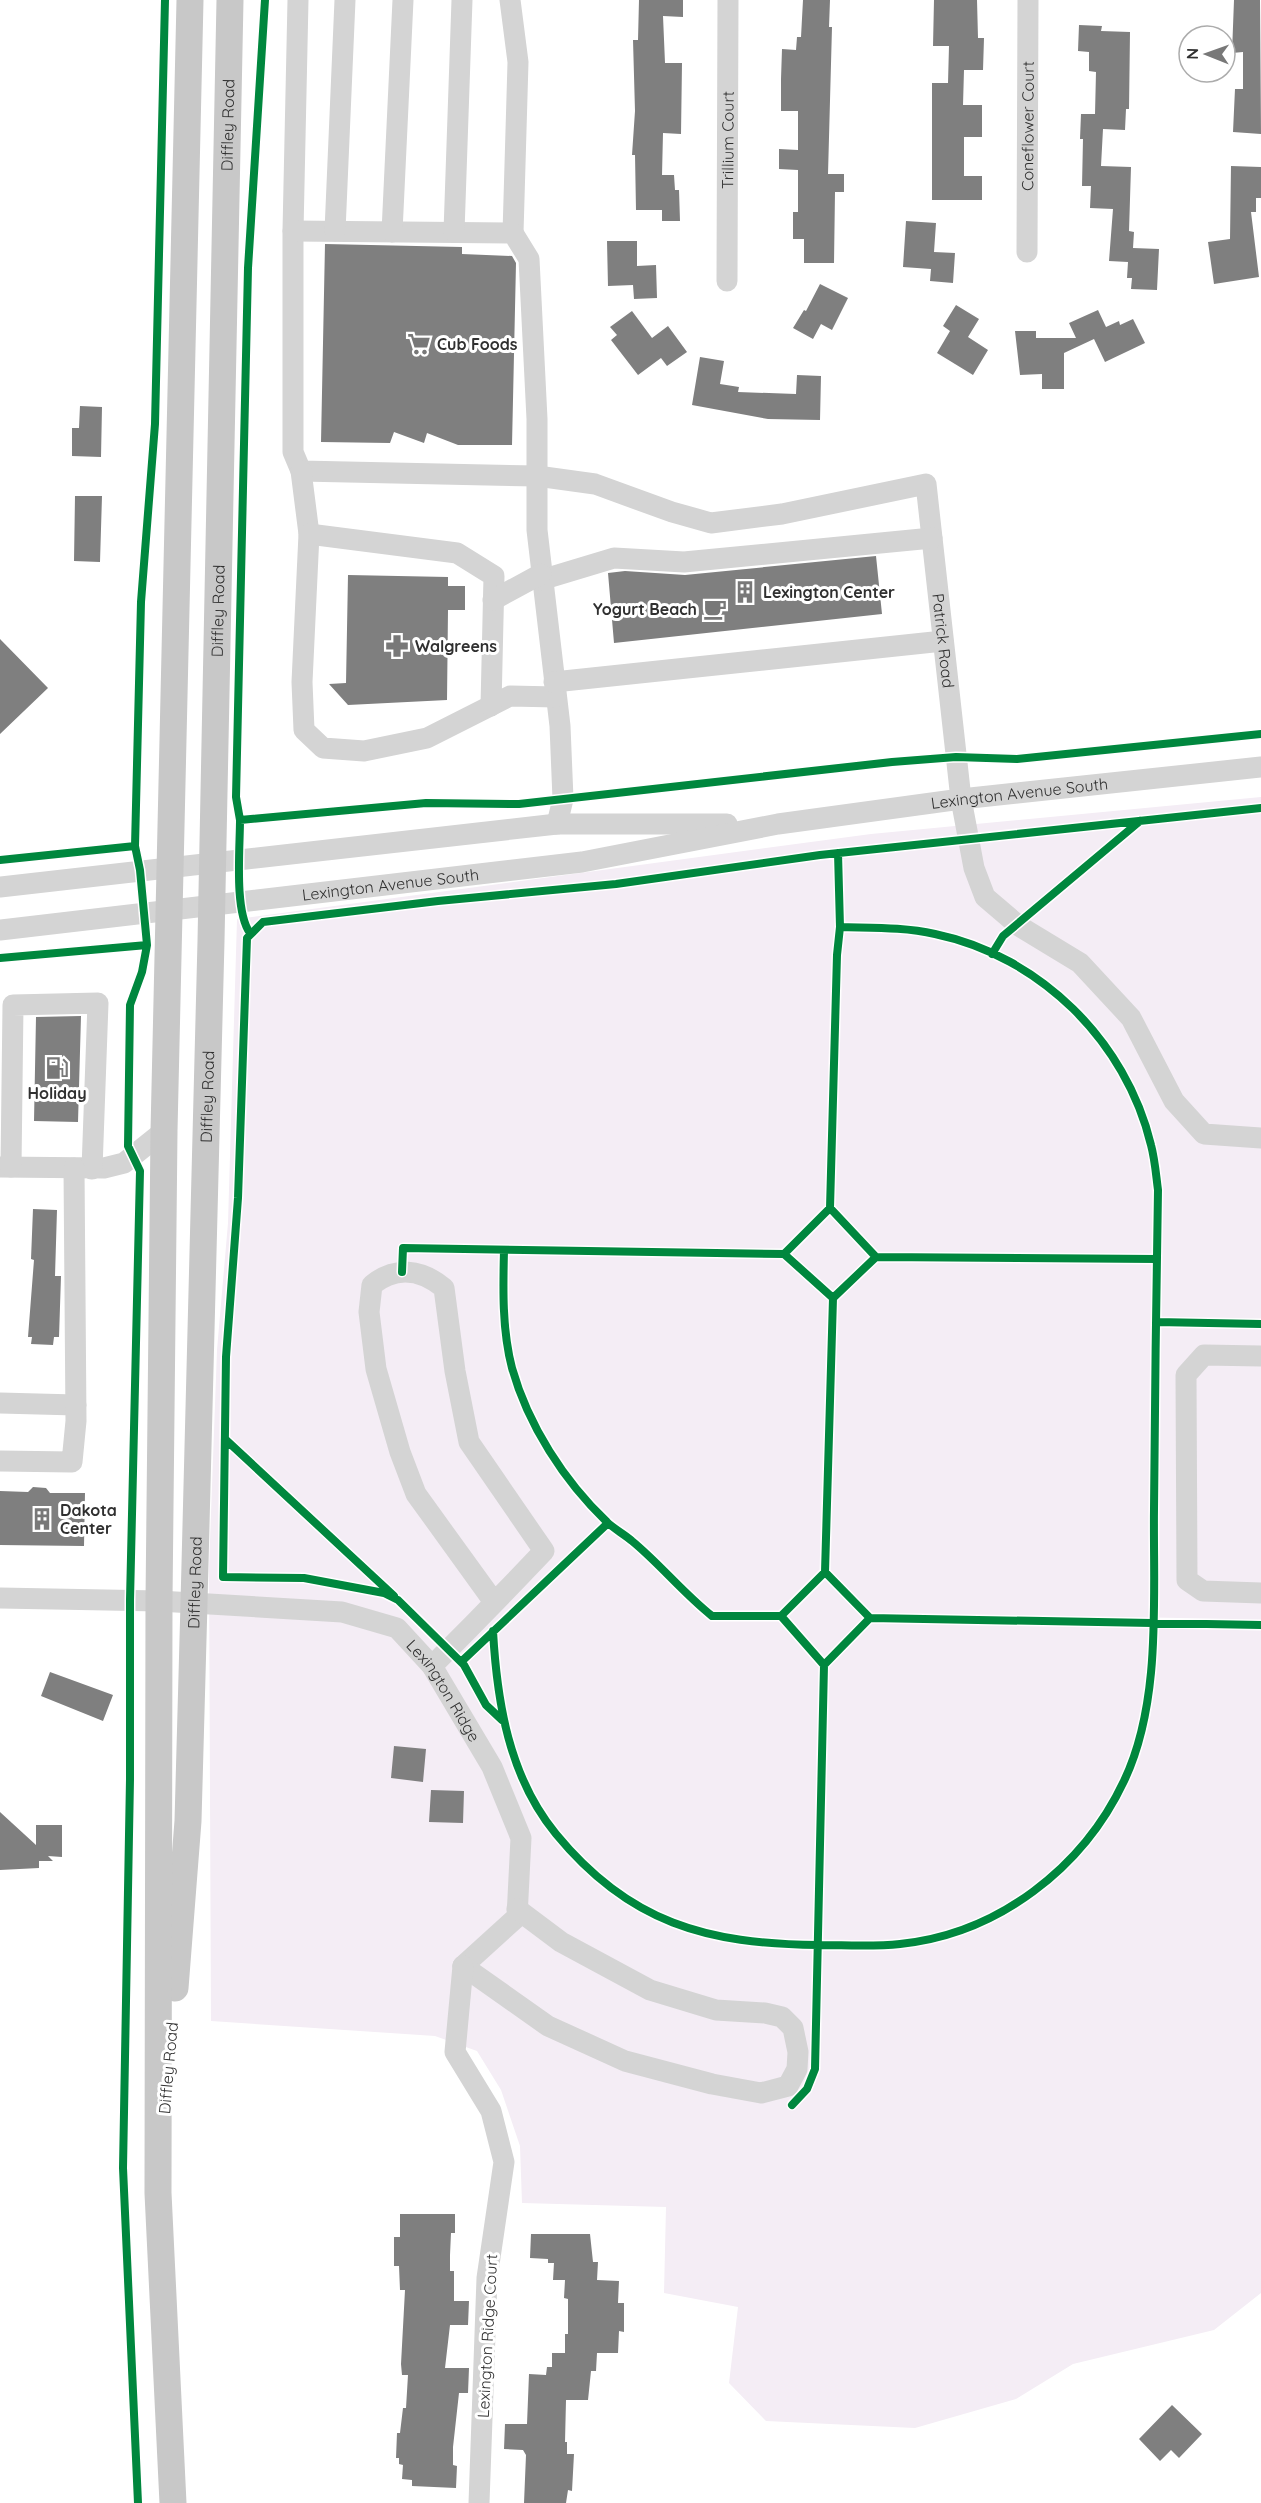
<svg xmlns="http://www.w3.org/2000/svg" width="1261" height="2503" font-family="Quicksand,sans-serif">
<rect width="100%" height="100%" fill="#fff"/>
<path fill="#f4edf5" d="M1261,797V2293L1214,2330L1073,2364L1016,2399L915,2428L766,2421L729,2383L738,2307L664,2293L666,2207L522,2203L520,2146L501,2090L477,2051L435,2036L211,2021L209,1568L217,1350L228,1223L237,919L871,834Z"/>
<path fill="#7f7f7f" d="M639,0H683V17L663,16L665,63H682L681,134L663,133L662,175H674L675,190H679L680,221H662V210H636L635,155H632L635,111L633,40H638Z
M803,0H830L829,27H832L828,174H844V192H835L834,263H804V239H793V212H798V170L779,169V149L798,150V111H781V79L782,49L796,50L797,37H801Z
M934,0H977L978,38H984L983,70H964L963,105H982V137H964V176H982V200H932V83H948L949,46H933Z
M1234,0H1260L1261,134L1233,132L1235,89H1243V52L1232,53Z
M1079,25L1102,26L1101,31L1130,32L1129,109H1126L1125,130L1103,129L1101,166L1131,167L1129,231L1134,232L1133,248L1159,249L1157,290L1131,289L1132,278H1127L1128,262L1109,261L1113,209L1090,208L1091,186H1082L1083,139H1080L1081,114H1095L1096,72L1089,71V52L1078,51Z
M1231,166L1261,167V198H1256V212H1251L1259,277L1214,284L1208,242L1230,239Z
M906,221L936,223L934,252L955,253L953,283L930,281L931,269L903,267Z
M607,241H637V266L656,265L657,298L634,299L633,285L608,286Z
M325,244L462,247V254L512,256L516,263L512,445H458L427,433L424,443L394,432L390,443L321,442Z
M820,284L848,298L832,330L821,324L813,339L793,328L804,310L806,311Z
M956,305L979,319L968,337L988,350L973,375L937,353L950,331L943,326Z
M1098,310L1106,327L1119,321L1120,325L1133,319L1145,343L1105,362L1094,339L1064,353V389H1042V374L1020,375L1015,331H1036V338H1076L1069,323Z
M632,311L652,338L668,326L687,352L667,366L661,358L638,375L611,340L617,335L610,327Z
M700,357L724,361L720,384L739,387L738,392L796,394L797,375L821,376L820,420L768,419L692,405Z
M80,406L102,407L101,457L72,456V428H79Z
M75,496H102L100,562L74,561Z
M876,556L882,614L614,643L608,573L625,571L685,575Z
M348,575L448,577V586H465V610H448L447,700L348,705L329,684L346,683Z
M0,639L48,688L0,734Z
M81,1016L78,1122L34,1121L36,1017Z
M33,1209L57,1210L55,1276H61L59,1337H54L53,1345L31,1344L32,1337H28L34,1260L31,1259Z
M33,1487L46,1488L50,1493H85L84,1546L0,1545V1491L28,1492Z
M50,1672L113,1695L103,1721L41,1696Z
M394,1746L426,1749L423,1782L391,1778Z
M431,1790L464,1791L463,1823L429,1822Z
M0,1812L36,1845V1825H62V1857L48,1856L53,1861H39V1868L0,1870Z
M400,2214H455V2233H451L450,2255V2271H454V2301H469L468,2325H450L445,2368H469L468,2393H459L453,2447V2465L457,2466L456,2488L412,2486V2480L402,2479L403,2465L399,2464V2458H396L397,2433H400L403,2408H406L408,2375H402L401,2364L405,2290H400L399,2266H394V2237H400Z
M531,2234H590L593,2262H598L597,2280L619,2281L618,2303H624V2332L619,2331L618,2353H597L596,2371H591L588,2400H566L565,2442H567V2454H574L572,2491L568,2490L566,2503H524L526,2455L523,2450L504,2449L505,2424H527L529,2374L546,2375L547,2367H552V2353H565V2334H568V2299L564,2298L565,2280H553L554,2263H548V2259L530,2258Z
M1172,2405L1202,2434L1179,2458L1171,2450L1160,2461L1139,2439Z"/>
<g fill="none" stroke-linecap="round" stroke-linejoin="round">
<g stroke="#d4d4d4" stroke-width="21">
<path id="s1" d="M298,0L293,231V452L301,471L537,476L595,484L672,512L711,523L782,514L926,484L961,799L974,868L985,897L1019,926L1080,963L1131,1018L1174,1101L1204,1134L1261,1138"/>
<path d="M510,0L518,62L513,233"/>
<path d="M293,231L513,233L529,259L537,419V530L560,726L563,799L557,824"/>
<path d="M335,231L345,0"/>
<path d="M392,232L403,0"/>
<path d="M454,232L462,0"/>
<path id="s2" d="M1027,252L1028,0"/>
<path id="s3" d="M727,281L728,0"/>
<path d="M301,471L309,534L302,682L304,730L323,748L364,751L427,738L510,696L556,697"/>
<path d="M309,534L457,553L494,576L491,706"/>
<path d="M541,580L614,558L684,562L932,538"/>
<path d="M493,600L541,574"/>
<path d="M554,682L943,641"/>
<path d="M0,887L557,824H727"/>
<path id="s4" d="M0,930L582,862L778,824L961,799L1261,767"/>
<path d="M0,1167L104,1168L124,1163L164,1131"/>
<path d="M11,1167L13,1005L98,1003L92,1169"/>
<path d="M1261,1356L1204,1355L1186,1375L1187,1580L1203,1591L1261,1593"/>
<path d="M0,1403L76,1405"/>
<path d="M0,1461L72,1462L76,1421L74,1168"/>
<path id="s5" d="M0,1598L159,1601L342,1612L397,1628L432,1666L492,1767L521,1838L517,1917L463,1966"/>
<path d="M432,1666C470,1628 507,1590 544,1551L469,1442L455,1371L444,1288C421,1269 395,1266 372,1285L369,1312L376,1369L400,1452L416,1494L494,1602"/>
<path d="M463,1966L548,2026L625,2061L712,2084L761,2093L788,2086L797,2069L798,2052L793,2028L782,2017L765,2013L716,2010L650,1990L561,1942L517,1909"/>
<path d="M463,1966L455,2052L491,2111L504,2162L487,2278L479,2503"/>
</g>
<g stroke="#c8c8c8" stroke-width="27">
<path id="s6" d="M175,1988L188,1821L194,1603L211,941L230,0"/>
<path d="M173,2503L158,2193L159,1601L164,1131L190,0"/>
</g>
<g stroke="#fff" stroke-width="11">
<path id="cycleway" d="M240,820L236,797L248,268L265,0
M0,860L135,846
M250,933C234,911 240,848 240,820L426,803L519,804L892,762L956,757L1017,759L1261,734
M992,954L1003,936L1140,821
M0,958L147,945
M830,1208L837,955L840,927L838,853
M504,1250C503,1288 502,1330 512,1368C528,1425 564,1481 607,1522C614,1529 624,1534 632,1541C660,1564 683,1593 712,1616H781L825,1572L870,1618L824,1665L781,1616
M876,1257L1157,1259
M402,1272L403,1248L784,1254
M1156,1322L1261,1324
M225,1439L394,1596
M825,1572L833,1298L876,1257L830,1208L784,1254L833,1298
M870,1618L1261,1625
M493,1631C497,1702 509,1777 556,1834C629,1923 707,1944 818,1945C845,1945 873,1947 900,1944C998,1934 1083,1868 1124,1781C1162,1702 1153,1595 1154,1509C1155,1403 1156,1296 1158,1190C1156,1175 1155,1160 1151,1145C1126,1041 1040,956 935,934C904,927 872,928 840,927
M461,1662L608,1523
M502,1720L486,1705L464,1665L398,1600L384,1593L304,1578L223,1577L226,1357L238,1198L247,938L263,922L438,901L616,884L820,855L1261,808
M792,2105L807,2089L815,2069L824,1665
M138,2503L123,2168L130,1779V1600L140,1171L128,1146L130,1005L142,972L147,945L140,870L135,846L141,602L155,424L165,0"/>
</g>
<use href="#cycleway" stroke="#00873e" stroke-width="8"/>
</g>
<defs>
<g id="supermarket-bare" transform="scale(1.8)"><path d="M-6-5.5h2.5l.6 2H6L4.5 2H-2.5L-4.4-4H-6ZM-1.5 3.2a1.3 1.3 0 1 0 .1 0ZM3 3.2a1.3 1.3 0 1 0 .1 0Z" fill="#787878" stroke="#fff" stroke-width="2.5" paint-order="stroke"/></g>
<g id="building-bare" transform="scale(1.8)"><path d="M-4-6H4V6H1V3H-1V6H-4ZM-2.5-4.3h1.7v1.8h-1.7ZM.8-4.3h1.7v1.8H.8ZM-2.5-1h1.7V.8h-1.7ZM.8-1h1.7V.8H.8Z" fill="#787878" stroke="#fff" stroke-width="2.5" paint-order="stroke"/></g>
<g id="cafe-bare" transform="scale(1.8)"><path d="M-5.5-4.5H6V0H3Q3 3.5 0 3.5H-2.5Q-5.5 3.5-5.5 0ZM3-3.2v2h1.7v-2ZM-6 4.5H4V6H-6Z" fill="#787878" stroke="#fff" stroke-width="2.5" paint-order="stroke"/></g>
<g id="pharmacy-bare" transform="scale(1.8)"><path d="M-2-6h4v4h4v4h-4v4h-4v-4h-4v-4h4Z" fill="#787878" stroke="#fff" stroke-width="2.5" paint-order="stroke"/></g>
<g id="fuel-bare" transform="scale(1.8)"><path d="M-5.5-6h7V0h2V4h1.3V-2.5L3-4.5l.8-.8L6-3V5H2.5V1h-1V6h-7ZM-4.2-4.7v3.2H.2V-4.7Z" fill="#787878" stroke="#fff" stroke-width="2.5" paint-order="stroke"/></g>
</defs>
<g fill-rule="evenodd">
<use href="#supermarket-bare" x="419" y="344"/>
<use href="#building-bare" x="745" y="592"/>
<use href="#cafe-bare" x="715" y="609"/>
<use href="#pharmacy-bare" x="397" y="646"/>
<use href="#fuel-bare" x="57" y="1068"/>
<use href="#building-bare" x="42" y="1519"/>
</g>
<g text-anchor="middle" dominant-baseline="central" stroke-width="6" stroke-linejoin="round" paint-order="stroke">
<g font-size="16" fill="#303030" stroke="#fff">
<text stroke="none"><textPath href="#s6" startOffset="1864">Diffley Road</textPath></text>
<text stroke="none"><textPath href="#s2" startOffset="126">Coneflower Court</textPath></text>
<text stroke="none"><textPath href="#s3" startOffset="141">Trillium Court</textPath></text>
<text stroke="none"><textPath href="#s6" startOffset="1378">Diffley Road</textPath></text>
<text stroke="none"><textPath href="#s1" startOffset="1266">Patrick Road</textPath></text>
<text stroke="none"><textPath href="#s4" startOffset="1029">Lexington Avenue South</textPath></text>
<text stroke="none"><textPath href="#s4" startOffset="393">Lexington Avenue South</textPath></text>
<text stroke="none"><textPath href="#s6" startOffset="892">Diffley Road</textPath></text>
<text stroke="none"><textPath href="#s6" startOffset="406">Diffley Road</textPath></text>
<text stroke="none"><textPath href="#s5" startOffset="478">Lexington Ridge</textPath></text>
<text transform="translate(168 2068) rotate(-85)">Diffley Road</text>
<text transform="translate(487 2336) rotate(-87)">Lexington Ridge Court</text>
</g>
<g font-size="16" font-weight="bold" fill="#303030" stroke="#fff" text-anchor="start">
<text x="437" y="344">Cub Foods</text>
<text x="763" y="592">Lexington Center</text>
<text x="697" y="609" text-anchor="end">Yogurt Beach</text>
<text x="415" y="646">Walgreens</text>
<text x="57" y="1093" text-anchor="middle">Holiday</text>
<text x="60" y="1510">Dakota<tspan x="60" dy="18">Center</tspan></text>
</g>
</g>
<g transform="translate(1207 54) rotate(271)"><circle r="28" fill="#ffffff" stroke="#acacac" stroke-width="1.5"/>
<path d="M0-4.5L10 22L0 15L-10 22Z" fill="#787878"/>
<text y="-9" font-size="16" font-weight="bold" text-anchor="middle" fill="#303030">N</text>
</g>
</svg>
